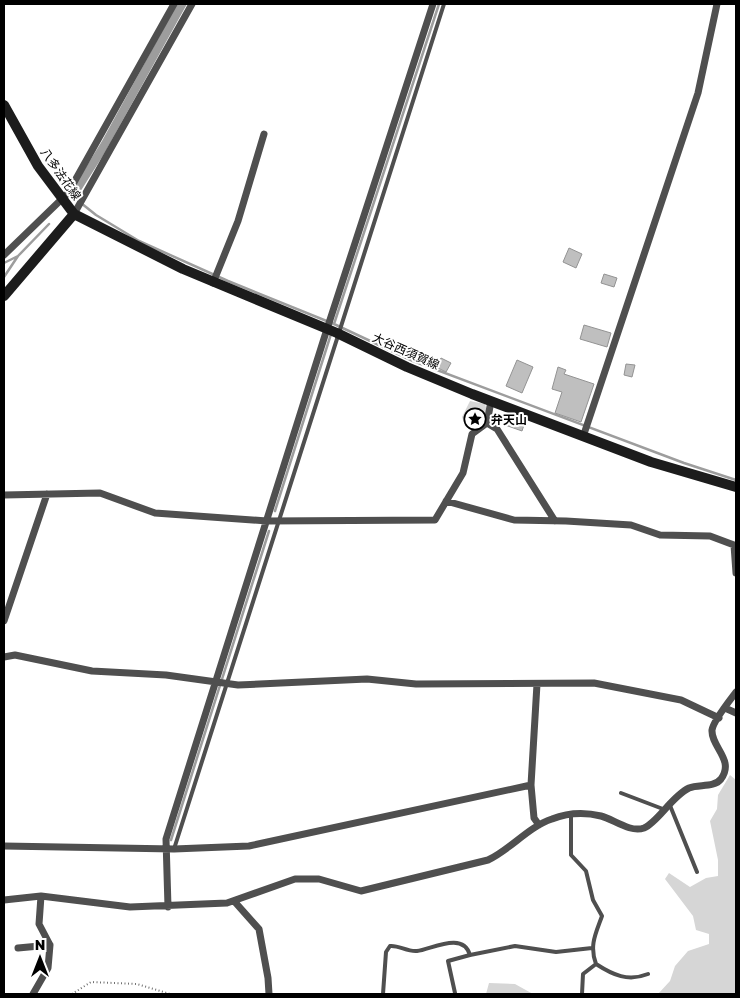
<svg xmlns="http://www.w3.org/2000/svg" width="740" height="998" font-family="'Golos Text','Noto Sans JP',sans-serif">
<rect width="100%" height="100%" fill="#fff"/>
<path fill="#d6d6d6" d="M470,401L485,404C490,419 484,423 473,432L465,426L462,417Z
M730,775L736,780V994H658L670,981L675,966L688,951L709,944V934L696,930L693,916L665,879L669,873L690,887L706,878L718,876V860L710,821L717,809L718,795Z
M489,983L515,984L533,994H486Z"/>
<path fill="#9d9d9d" d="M177,4H187L104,154L75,200L69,195L102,141Z"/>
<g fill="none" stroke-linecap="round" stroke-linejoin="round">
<path stroke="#9d9d9d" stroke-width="2.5" d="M81,203L96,215L139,241L228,281L334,324L413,361L684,463L736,480
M4,263L18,256
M4,277L18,256L49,224
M334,324L439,4
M275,511L331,334
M171,840L269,531"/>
</g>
<path fill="#bfbfbf" stroke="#939393" d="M569,248L582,254L576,268L563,262Z
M604,274L617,278L614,287L601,283Z
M584,325L611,333L607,347L580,339Z
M441,358L451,363L446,372L436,367Z
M517,360L533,367L522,393L506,386Z
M626,364L635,365L632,377L624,375Z
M558,367L566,370L564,374L594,384L581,422L555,413L562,392L552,389Z
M508,416L525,422L522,431L505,425Z"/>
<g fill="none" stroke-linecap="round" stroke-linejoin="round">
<path stroke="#717171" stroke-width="2" stroke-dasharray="1 2.5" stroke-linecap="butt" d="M72,994L91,982L137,984L170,994"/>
<path stroke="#4f4f4f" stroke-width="4" d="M621,793L663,809
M669,803L697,872
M571,815V855L586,871L593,900L602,916C596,933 589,945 596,964C613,975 628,982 648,974
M174,849L444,4
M470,955L515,946L556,952L592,948
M383,994L386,952L390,946C399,945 407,952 417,951C432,949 463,931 470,955L448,961L455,993
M582,994L583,974L596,964"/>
<path stroke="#4f4f4f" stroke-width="7" d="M74,214L192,4
M4,255L68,193L174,4
M213,283L238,221L264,134
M487,423L497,429L555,521
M583,437L698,93L717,4
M4,495L100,493L155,513L267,521L435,520L463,473L472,434L487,423L491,401
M446,501L514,520L566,521L631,525L660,535L710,536L734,545L736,573
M4,621L47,494
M4,657L15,655L92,671L166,675L238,685L367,679L416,684L594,683L681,700L719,718
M725,708L736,713
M531,785L534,818L539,825
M4,846L174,849L249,846L531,785L537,684
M4,900L41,896L130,907L227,903L295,879H319L361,891L488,860C511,849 528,827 552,819C567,813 585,812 601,816C613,819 630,833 644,828C658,822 672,796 689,788C699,784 714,788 721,779C735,760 711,747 712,730C713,721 730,700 736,692
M234,901L259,929L268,978L269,994
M168,907L166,839L327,329L433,4
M18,948L50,945L39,924L41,896
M33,994L48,968L50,945"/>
<path stroke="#1c1c1c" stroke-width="10" d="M4,105L38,166L74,214L183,269L337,333L407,367L472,394L651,462L736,487
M4,296L74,214"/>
</g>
<defs>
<g id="sight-ring" transform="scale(1.125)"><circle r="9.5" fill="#fff" stroke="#000" stroke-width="1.5"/><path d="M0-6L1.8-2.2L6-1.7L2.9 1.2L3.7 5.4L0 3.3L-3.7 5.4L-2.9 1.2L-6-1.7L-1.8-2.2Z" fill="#000"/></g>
</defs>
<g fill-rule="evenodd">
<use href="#sight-ring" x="475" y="419"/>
</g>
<g text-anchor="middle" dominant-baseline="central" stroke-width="4" stroke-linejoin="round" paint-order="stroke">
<g font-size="12" fill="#000" stroke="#fff">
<text transform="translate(61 174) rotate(55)">八多法花線</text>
<text transform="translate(406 351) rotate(24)">大谷西須賀線</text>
</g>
<g font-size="12" font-weight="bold" fill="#000" stroke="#fff" text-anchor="start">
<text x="491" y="419">弁天山</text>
</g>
</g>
<rect width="740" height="998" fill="none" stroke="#000000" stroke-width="10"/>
<g transform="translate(40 958)" stroke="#ffffff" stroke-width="4" paint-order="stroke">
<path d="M0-4L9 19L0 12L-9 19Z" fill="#000000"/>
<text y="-8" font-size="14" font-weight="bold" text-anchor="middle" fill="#000000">N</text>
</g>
</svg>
